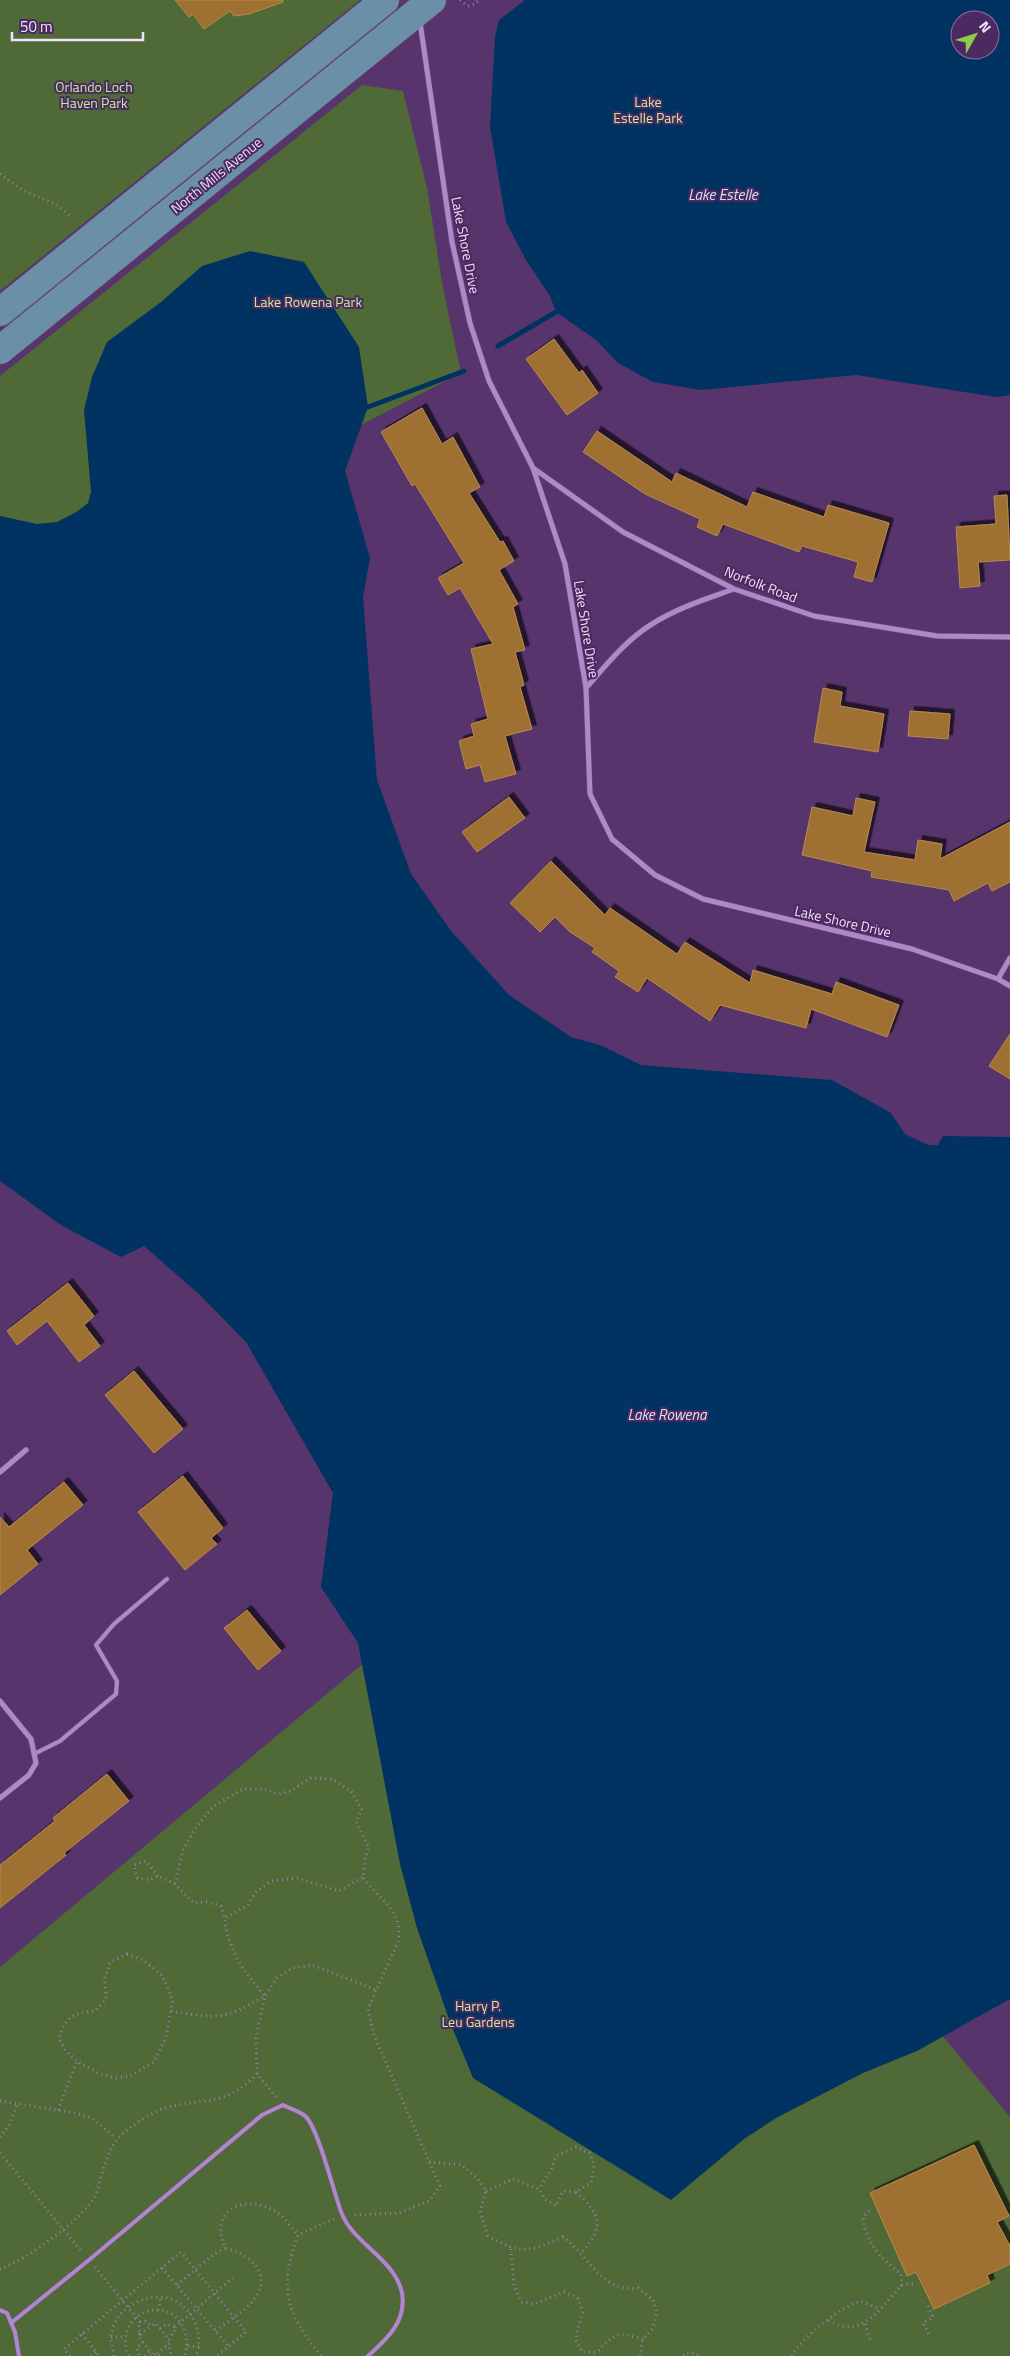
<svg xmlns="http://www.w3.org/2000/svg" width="1010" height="2356" font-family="'Titillium Web',sans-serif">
<defs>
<filter id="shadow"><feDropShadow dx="4.5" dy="-4.5" stdDeviation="0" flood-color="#0009"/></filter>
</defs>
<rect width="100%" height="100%" fill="#57346c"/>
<path fill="#506a37" d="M0,0H360L0,291Z
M362,85L403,91L427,188L443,288L461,373L336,438L0,716V376Z
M522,1531L1010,2117V2356H0V1967Z"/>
<path fill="#003361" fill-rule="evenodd" d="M525,0H1010V395L996,397L856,375L701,390L653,382L618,363L596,340L556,312L550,296L526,260L506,222L490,127L495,36L499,20ZM960,20H990V50H960Z
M250,251L304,262L359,347L368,407L345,471L370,558L363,597L377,780L411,874L451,931L509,995L571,1037L600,1045L641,1065L832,1080L891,1113L905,1134L928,1145H938L943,1136L1010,1137V1999L917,2051L863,2073L776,2118L744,2139L671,2200L473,2078L450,2022L417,1928L400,1864L358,1643L321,1587L333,1493L246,1342L200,1295L144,1246L121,1257L61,1225L0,1181V516L37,524L57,522L78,511L88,503L91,492L84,410L92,377L107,342L161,302L202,266Z"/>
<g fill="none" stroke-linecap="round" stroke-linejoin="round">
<path stroke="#003361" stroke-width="5" d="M498,346L556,312
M368,407L464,371"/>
</g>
<path fill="#9e7033" stroke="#b9894b" filter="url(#shadow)" d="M175,0H283V2L249,14L234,16L230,11L204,29L193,14L189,17Z
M554,339L579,373L582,370L598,393L567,415L526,359Z
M422,408L442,444L453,437L480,487L469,493L500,542L503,541L514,561L499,570L518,604L513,607L525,650L515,652L524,685L520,687L532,729L505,736L516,774L485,782L480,765L466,769L459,741L474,736L471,724L488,719L471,649L493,644L460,588L448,595L438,578L464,563L415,484L412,486L381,432Z
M597,431L672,482L676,473L747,507L753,492L824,517L828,505L889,523L872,582L854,577L858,562L802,546L799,552L723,524L717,536L697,527L700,519L645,494L583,452Z
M1007,495L1010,560L978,562L980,586L960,588L956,527L996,524L994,496Z
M823,688L842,692L840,706L884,714L878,752L814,742Z
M910,711L950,714L948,739L908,736Z
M509,797L525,818L477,852L462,832Z
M856,798L875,802L864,852L915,860L918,840L942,844L940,859L1010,822V882L992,891L988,883L954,901L949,890L871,877L872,871L802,855L812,807L853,816Z
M551,861L605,915L610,908L677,954L685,942L750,983L753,970L832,994L836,982L899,1005L887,1037L811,1009L806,1028L720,1005L710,1021L647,978L638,992L615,977L619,971L592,952L595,948L570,932L555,917L540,932L510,903Z
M1010,1034V1079L989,1066Z
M68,1283L94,1316L84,1325L100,1346L79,1362L47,1321L17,1345L7,1331Z
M134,1371L183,1429L154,1453L105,1395Z
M183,1476L223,1528L211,1538L217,1544L185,1570L138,1512Z
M64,1482L83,1505L27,1550L38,1564L0,1595V1517L9,1527Z
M247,1610L281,1651L258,1670L224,1628Z
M107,1774L129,1801L64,1853L66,1855L0,1908V1865L55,1821L53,1818Z
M974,2145L1009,2216L997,2222L1010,2246V2264L987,2275L990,2283L934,2309L916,2272L907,2276L870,2193Z"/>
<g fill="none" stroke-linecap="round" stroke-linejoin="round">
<g stroke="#6e5180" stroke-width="5">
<path id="lane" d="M34,1754L60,1741L116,1694L117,1681L96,1645L114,1624L167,1579
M0,2310L7,2313L15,2332L19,2356
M11,2323L89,2260L262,2115L283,2105C289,2108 298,2111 304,2115C318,2125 334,2195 342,2214C354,2244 395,2259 402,2293C407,2321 387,2339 368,2356"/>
</g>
<g stroke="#6e5180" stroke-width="6">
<path id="street" d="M420,22L452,242L470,323L489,381L533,468L565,564L586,688L590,794L612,839L655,875L703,899L912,949L998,979L1010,986
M533,468L623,532L734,589L814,616L937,636L1010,637
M586,688C606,665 626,640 652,624C677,608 706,599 734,589
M998,979L1010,958
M0,1472L26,1450
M0,1701L31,1739L36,1763L29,1775L0,1798"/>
</g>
<g stroke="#6e5180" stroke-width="29">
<path id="primary" d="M0,312L385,0
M0,350L432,0"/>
</g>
<path stroke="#987da9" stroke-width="3" stroke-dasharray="1 4" stroke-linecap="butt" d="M460,0L468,6L475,4L479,0
M0,174L22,190L57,205L71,217
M158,1876L146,1861L134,1865L137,1878L149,1880L158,1876L175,1884
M226,1917L247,1906L255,1893L271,1881L297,1878L339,1891L363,1877
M127,1954L143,1960L162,1975L173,2000L166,2037L154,2062L130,2076L116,2078L100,2074L77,2061L65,2050L59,2038C65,2016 75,2013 95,2011L106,1999L105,1978L110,1962Z
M171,2011C217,2019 224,2020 265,1996C247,1975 237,1963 228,1936C225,1926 225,1916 221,1906L207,1902L194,1903L175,1884L183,1850L196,1827L214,1806L243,1789H263L279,1794L291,1791L310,1778L332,1779L351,1791L362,1810L356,1821L369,1848L365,1858L363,1877C378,1899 405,1911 398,1942L368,2009L374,2035L440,2186L429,2201L399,2213L354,2215
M276,2097L257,2074L256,2038L265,1996L277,1978L293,1968L312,1965L376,1990
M0,2101L76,2113L92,2118L116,2138
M58,2110L77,2061
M0,2137L10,2124L17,2104
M0,2153L83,2253
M429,2162L462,2165L478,2179L486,2191L480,2211L488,2236C522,2255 528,2252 563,2237C589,2256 602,2293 638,2288L653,2300L657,2312L653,2328L643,2339L640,2356
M486,2191L513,2179L539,2189L545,2199L556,2206L563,2191L576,2192L591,2183L594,2166L590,2153L576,2147L556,2156L551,2170L539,2189
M576,2192C601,2215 605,2226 581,2253
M869,2211L863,2217C865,2242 881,2259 901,2274L902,2285L914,2284
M511,2249L514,2286L521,2302L534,2304L564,2292L577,2297L583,2311L575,2339L582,2352H597C615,2332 618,2332 643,2339
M95,2267L140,2322L138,2329L141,2333L138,2336L154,2356L157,2353L161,2356
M162,2268L228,2346
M0,2269C27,2259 81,2221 95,2196C98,2190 99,2183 101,2177C108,2155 111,2141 131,2127C141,2120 156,2110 168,2107C207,2098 226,2106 257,2074
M177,2285L214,2254L225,2248
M928,2306L933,2317L923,2323L930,2336
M158,2310L161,2297
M829,2320C862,2341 881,2307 902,2285
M140,2322L145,2321L152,2326L155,2323L171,2342L168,2345L171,2352L169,2356
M865,2324L871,2343
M175,2327L235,2276
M160,2328L166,2324L175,2327L174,2333L168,2338
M216,2331C227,2321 246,2311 255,2298C273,2272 248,2254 225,2248C207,2205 251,2193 279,2214C286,2219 292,2228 298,2235
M82,2334L99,2356
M140,2334L152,2326
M111,2337H125
M188,2346L200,2347
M157,2353L168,2345
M139,2355L137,2348L143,2342
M70,2356L64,2349L181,2252L246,2332L217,2356
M91,2356L96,2352
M114,2356C113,2350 111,2343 111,2337C113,2313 137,2296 160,2297C189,2298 206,2331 196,2356
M129,2356C118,2335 133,2309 158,2310C181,2310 192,2338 184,2356
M145,2356L150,2351
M321,2356C285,2312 279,2288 298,2235L334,2219
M684,2356L686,2353L697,2354L699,2356
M792,2356C798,2341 845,2302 861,2302C866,2302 874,2307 879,2309"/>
<use href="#lane" stroke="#ae88c7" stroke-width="4"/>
<use href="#street" stroke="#ae88c7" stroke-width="5"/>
<use href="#primary" stroke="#6a8fa6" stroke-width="28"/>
</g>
<g text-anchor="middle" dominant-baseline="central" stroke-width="4" stroke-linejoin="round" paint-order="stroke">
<g font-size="14" fill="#c0f096" stroke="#4c2960">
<text x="94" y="86">Orlando Loch<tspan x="94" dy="16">Haven Park</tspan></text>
<text x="648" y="101">Lake<tspan x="648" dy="16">Estelle Park</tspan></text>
<text x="308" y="301">Lake Rowena Park</text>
<text x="478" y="2005">Harry P.<tspan x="478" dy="16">Leu Gardens</tspan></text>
</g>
<g font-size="14" fill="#f1e2fd" stroke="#4c2960">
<text transform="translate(216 175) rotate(-39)">North Mills Avenue</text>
<text transform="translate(466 245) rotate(79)">Lake Shore Drive</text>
<text transform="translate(761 584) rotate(21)">Norfolk Road</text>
<text transform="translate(587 629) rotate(81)">Lake Shore Drive</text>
<text transform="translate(843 921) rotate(13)">Lake Shore Drive</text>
</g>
<g font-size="15" font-style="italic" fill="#d5e2f1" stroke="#4c2960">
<text x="723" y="194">Lake Estelle</text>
<text x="667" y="1414">Lake Rowena</text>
</g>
</g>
<g transform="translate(975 35) rotate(51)"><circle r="24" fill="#4c2960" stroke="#8e739f"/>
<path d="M0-4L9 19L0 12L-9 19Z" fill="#8dce44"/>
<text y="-8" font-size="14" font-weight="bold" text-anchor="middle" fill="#f1e2fd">N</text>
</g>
<path d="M12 32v8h131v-8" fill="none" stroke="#f1e2fd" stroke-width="2.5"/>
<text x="20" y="32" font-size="15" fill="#f1e2fd" stroke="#4c2960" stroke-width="4" paint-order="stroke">50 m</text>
</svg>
